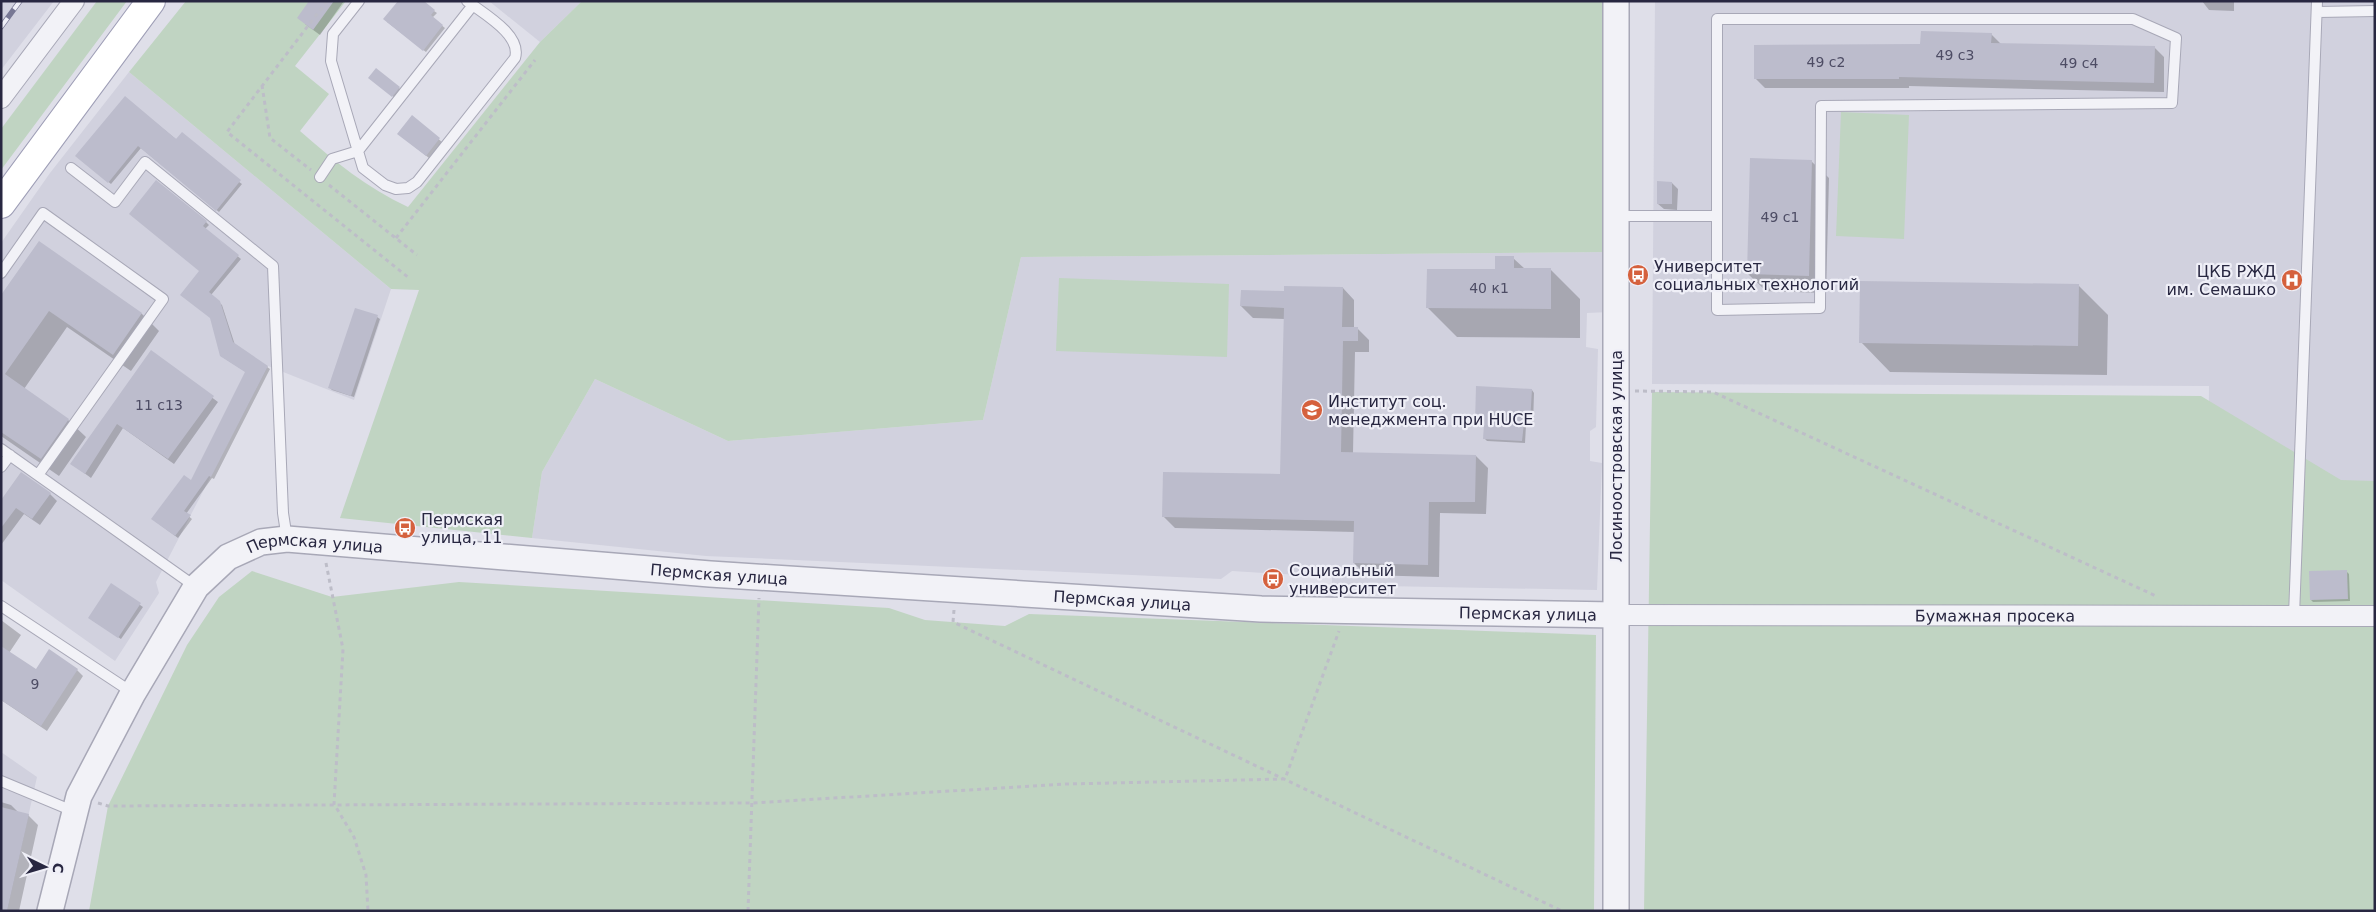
<svg xmlns="http://www.w3.org/2000/svg" width="2376" height="912" font-family="'DejaVu Sans',sans-serif">
<rect width="100%" height="100%" fill="#dfdfe9"/>
<path fill="#d1d1de" d="M1,1H54L1,70Z
M489,1H582L540,42Z
M1655,1H2375V596H2207L2209,386L1652,384Z
M129,72L391,289L354,400L268,366L156,582L159,593L115,661L1,580V243L50,173Z
M1612,252L1609,312L1587,313L1586,347L1598,349L1596,427L1590,431V461L1602,463L1597,590L1332,585V577L1232,571L1221,579L706,556L532,538L542,472L595,379L728,441L983,420L1021,257Z
M1,752L37,777L7,911H1Z"/>
<path fill="#c0d4c2" d="M97,1H127L1,170V129Z
M186,1H346L295,66L329,94L300,131C334,161 367,188 408,207L540,42L582,1H1611L1612,252L1021,257L983,420L728,441L595,379L542,472L532,538L340,518L419,290L391,289L129,72Z
M1841,112L1909,115L1904,239L1836,236Z
M1059,278L1229,284L1227,357L1056,351Z
M1652,392L2201,396L2341,480L2375,481V911H1644Z
M252,571L332,597L459,582L889,608L925,620L1005,626L1029,614L1596,635L1594,911H89L108,806L187,645L219,597Z"/>
<path fill="#0003" d="M311,1H344L320,35L305,24Z
M2202,1H2234V11L2209,10Z
M434,11L437,13L432,18L445,28L426,52L387,22Z
M1991,34L2001,44L2154,47L2164,57V92L1909,86V88H1765L1755,78Z
M372,80L399,88L401,90L395,98Z
M125,98L177,140L242,184L219,212L141,148L111,184L79,158Z
M412,117L442,142L429,158L401,136Z
M1811,161L1829,178L1826,293L1766,291L1748,274Z
M157,182L206,222L209,225L205,229L241,259L211,295L222,305L235,345L270,369L214,479L212,478L186,514L192,519L178,538L155,521L191,482L246,372L221,356L200,271Z
M1672,183L1678,189L1677,210L1664,209L1658,204Z
M39,243L142,314L159,331L131,371L67,327L24,389L68,420L86,437L59,476L1,436V297Z
M1513,258L1525,269L1551,270L1580,299V338L1457,337L1427,307L1496,270Z
M2078,285L2108,315L2107,375L1890,372L1861,342Z
M1343,288L1354,300V328H1357L1369,340V352H1355L1353,453L1476,456L1488,468L1486,514L1440,513L1439,577L1366,575L1354,563L1355,532L1175,528L1163,516L1281,476L1285,319L1253,318L1241,306L1285,292Z
M377,317L380,319L354,397L332,390L330,388Z
M151,352L218,402L174,464L123,428L91,478L72,464Z
M1532,390L1534,393L1533,425H1526L1525,443L1487,441L1485,439V426L1479,425L1476,423Z
M50,494L57,501L40,525L24,514L1,545V502Z
M2347,572L2349,574L2350,601L2313,602L2311,600Z
M111,585L143,607L121,639L92,620Z
M1,620L21,635L9,653L36,670H77L83,676L47,731L1,700Z
M1,802L11,805L19,813L28,815L38,825L19,911H1Z"/>
<path fill="#bcbccc" d="M309,1H334L313,30L297,18Z
M398,1H424L435,10L431,15L443,25L423,51L383,19Z
M1921,31L1992,33L1991,43L2155,46L2154,83L1899,77V79H1754V45L1920,44Z
M376,68L400,87L392,97L368,78Z
M125,96L176,139L182,132L241,180L216,211L138,146L108,183L75,156Z
M412,115L440,138L426,156L397,134Z
M1750,158L1812,160L1809,276L1747,274Z
M156,180L207,221L203,226L239,255L209,292L220,301L233,342L268,366L211,477L209,476L184,511L191,515L175,536L151,519L184,475L191,480L245,372L220,356L210,318L180,295L199,271L129,214Z
M1657,181L1672,182V204H1657Z
M39,241L142,313L113,355L49,311L5,374L69,419L41,459L1,432V295Z
M1495,256H1514V268H1551V309L1426,308L1427,269H1495Z
M1860,281L2079,284L2078,346L1859,343Z
M1284,286L1343,287L1342,327H1358V341H1343L1341,452L1476,455L1475,502H1429L1428,565L1353,563L1354,521L1162,517L1163,472L1280,474L1284,308L1240,306L1241,290L1284,291Z
M355,308L378,315L351,396L328,388Z
M151,350L214,396L168,459L117,424L85,474L70,464Z
M1476,386L1532,389L1530,423H1524L1522,441L1483,439L1484,424L1475,423Z
M21,472L51,493L32,519L16,508L1,528V500Z
M2347,570L2348,599L2310,600L2309,571Z
M111,583L141,603L118,638L88,618Z
M1,646L36,669L49,649L78,669L41,726L1,700Z
M1,807L29,814L7,911H1Z"/>
<g fill="none" stroke-linecap="round" stroke-linejoin="round">
<g stroke="#a8a8b7" stroke-width="12">
<path id="service" d="M359,1L333,34L331,61L363,168L385,185L396,189L408,188L417,182L515,58C522,35 484,14 467,1
M2318,12L2375,11
M1717,19H2133L2176,38L2172,103L1821,106L1820,308L1717,310Z
M71,168L115,202L145,162L273,266L283,513L287,539
M320,177L332,159L358,151L473,5
M1616,216H1716
M1,273L43,213L163,299L38,475
M1,449L196,587
M1,467L10,455
M1,606L133,693
M2294,616L2317,1
M1,781L73,811"/>
</g>
<g stroke="#a8a8b7" stroke-width="22">
<g id="minor">
<path d="M1,98L74,1"/>
<path id="s1" d="M1616,615L2375,616"/>
</g>
</g>
<g stroke="#a8a8b7" stroke-width="28">
<g id="tertiary">
<path id="s2" d="M50,911L79,796L133,693L196,587L228,557L261,542L287,539L710,574L1261,609L1616,615"/>
<path d="M1616,911V1"/>
</g>
</g>
<g stroke="#9e9eb6" stroke-width="30">
<path id="primary" d="M1,204L151,1"/>
</g>
<path stroke="#bdbdc8" stroke-width="3" stroke-dasharray="4 4" stroke-linecap="butt" d="M327,1L227,132L409,278
M315,3L316,1
M262,85L270,138L311,170
M329,185L417,255
M396,238L535,60
M1635,391L1713,392L2156,596
M326,563L343,649L334,804L354,837L366,875L368,911
M954,610L953,622L1562,911
M98,803L108,806L752,803L1067,784L1285,779L1339,631
M748,911L759,598"/>
<use href="#service" stroke="#f2f2f7" stroke-width="10"/>
<use href="#minor" stroke="#f2f2f7" stroke-width="20"/>
<use href="#tertiary" stroke="#f2f2f7" stroke-width="25"/>
<use href="#primary" stroke="#fff" stroke-width="28"/>
<g stroke="#787894" stroke-width="5.5">
<path id="rail" d="M1,27L20,1"/>
</g>
<use href="#rail" stroke="#efeff7" stroke-width="4" stroke-dasharray="11" stroke-linecap="butt"/>
</g>
<defs>
<g id="bus-disc" transform="scale(1.125)"><circle r="9.5" fill="#d5613d" stroke="#efeff7"/><path d="M-5-6H5V4H4V6H2V4H-2V6H-4V4H-5ZM-3.5-4V0h7V-4ZM-3.5 1.2v1.5H-2V1.2ZM2 1.2v1.5H3.5V1.2Z" fill="#fff"/></g>
<g id="hospital-disc" transform="scale(1.125)"><circle r="9.5" fill="#d5613d" stroke="#efeff7"/><path d="M-5-5h3v3.5h4V-5h3V5h-3V1.5h-4V5h-3Z" fill="#fff"/></g>
<g id="university-disc" transform="scale(1.125)"><circle r="9.5" fill="#d5613d" stroke="#efeff7"/><path d="M0-5L7-2L0 1L-7-2ZM-4 1L0 2.5L4 1V4Q0 6-4 4Z" fill="#fff"/></g>
</defs>
<g fill-rule="evenodd">
<use href="#bus-disc" x="1638" y="275"/>
<use href="#hospital-disc" x="2292" y="280"/>
<use href="#university-disc" x="1312" y="410"/>
<use href="#bus-disc" x="405" y="528"/>
<use href="#bus-disc" x="1273" y="579"/>
</g>
<g text-anchor="middle" dominant-baseline="central" stroke-width="4.5" stroke-linejoin="round" paint-order="stroke">
<g font-size="14" fill="#4d4c64">
<text x="1955" y="55">49 с3</text>
<text x="1826" y="62">49 с2</text>
<text x="2079" y="63">49 с4</text>
<text x="1780" y="217">49 с1</text>
<text x="1489" y="288">40 к1</text>
<text x="159" y="405">11 с13</text>
<text x="35" y="684">9</text>
</g>
<g font-size="16" fill="#282741" stroke="#efeff7" text-anchor="start">
<text x="1654" y="266">Университет<tspan x="1654" dy="18">социальных технологий</tspan></text>
<text x="2276" y="271" text-anchor="end">ЦКБ РЖД<tspan x="2276" dy="18">им. Семашко</tspan></text>
<text x="1328" y="401">Институт соц.<tspan x="1328" dy="18">менеджмента при HUCE</tspan></text>
<text x="421" y="519">Пермская<tspan x="421" dy="18">улица, 11</tspan></text>
<text x="1289" y="570">Социальный<tspan x="1289" dy="18">университет</tspan></text>
</g>
<g font-size="16" fill="#282741" stroke="#efeff7">
<text transform="translate(1616 456) rotate(-90)">Лосиноостровская улица</text>
<text stroke="none"><textPath href="#s2" startOffset="492">Пермская улица</textPath></text>
<text stroke="none"><textPath href="#s2" startOffset="898">Пермская улица</textPath></text>
<text stroke="none"><textPath href="#s2" startOffset="1302">Пермская улица</textPath></text>
<text stroke="none"><textPath href="#s2" startOffset="1708">Пермская улица</textPath></text>
<text stroke="none"><textPath href="#s1" startOffset="379">Бумажная просека</textPath></text>
</g>
</g>
<rect width="2376" height="912" fill="none" stroke="#282741" stroke-width="5"/>
<g transform="translate(45 867) rotate(95)" stroke="#efeff7" stroke-width="4" paint-order="stroke">
<path d="M0-4L9 19L0 12L-9 19Z" fill="#282741"/>
<text y="-8" font-size="14" font-weight="bold" text-anchor="middle" fill="#282741">С</text>
</g>
</svg>
